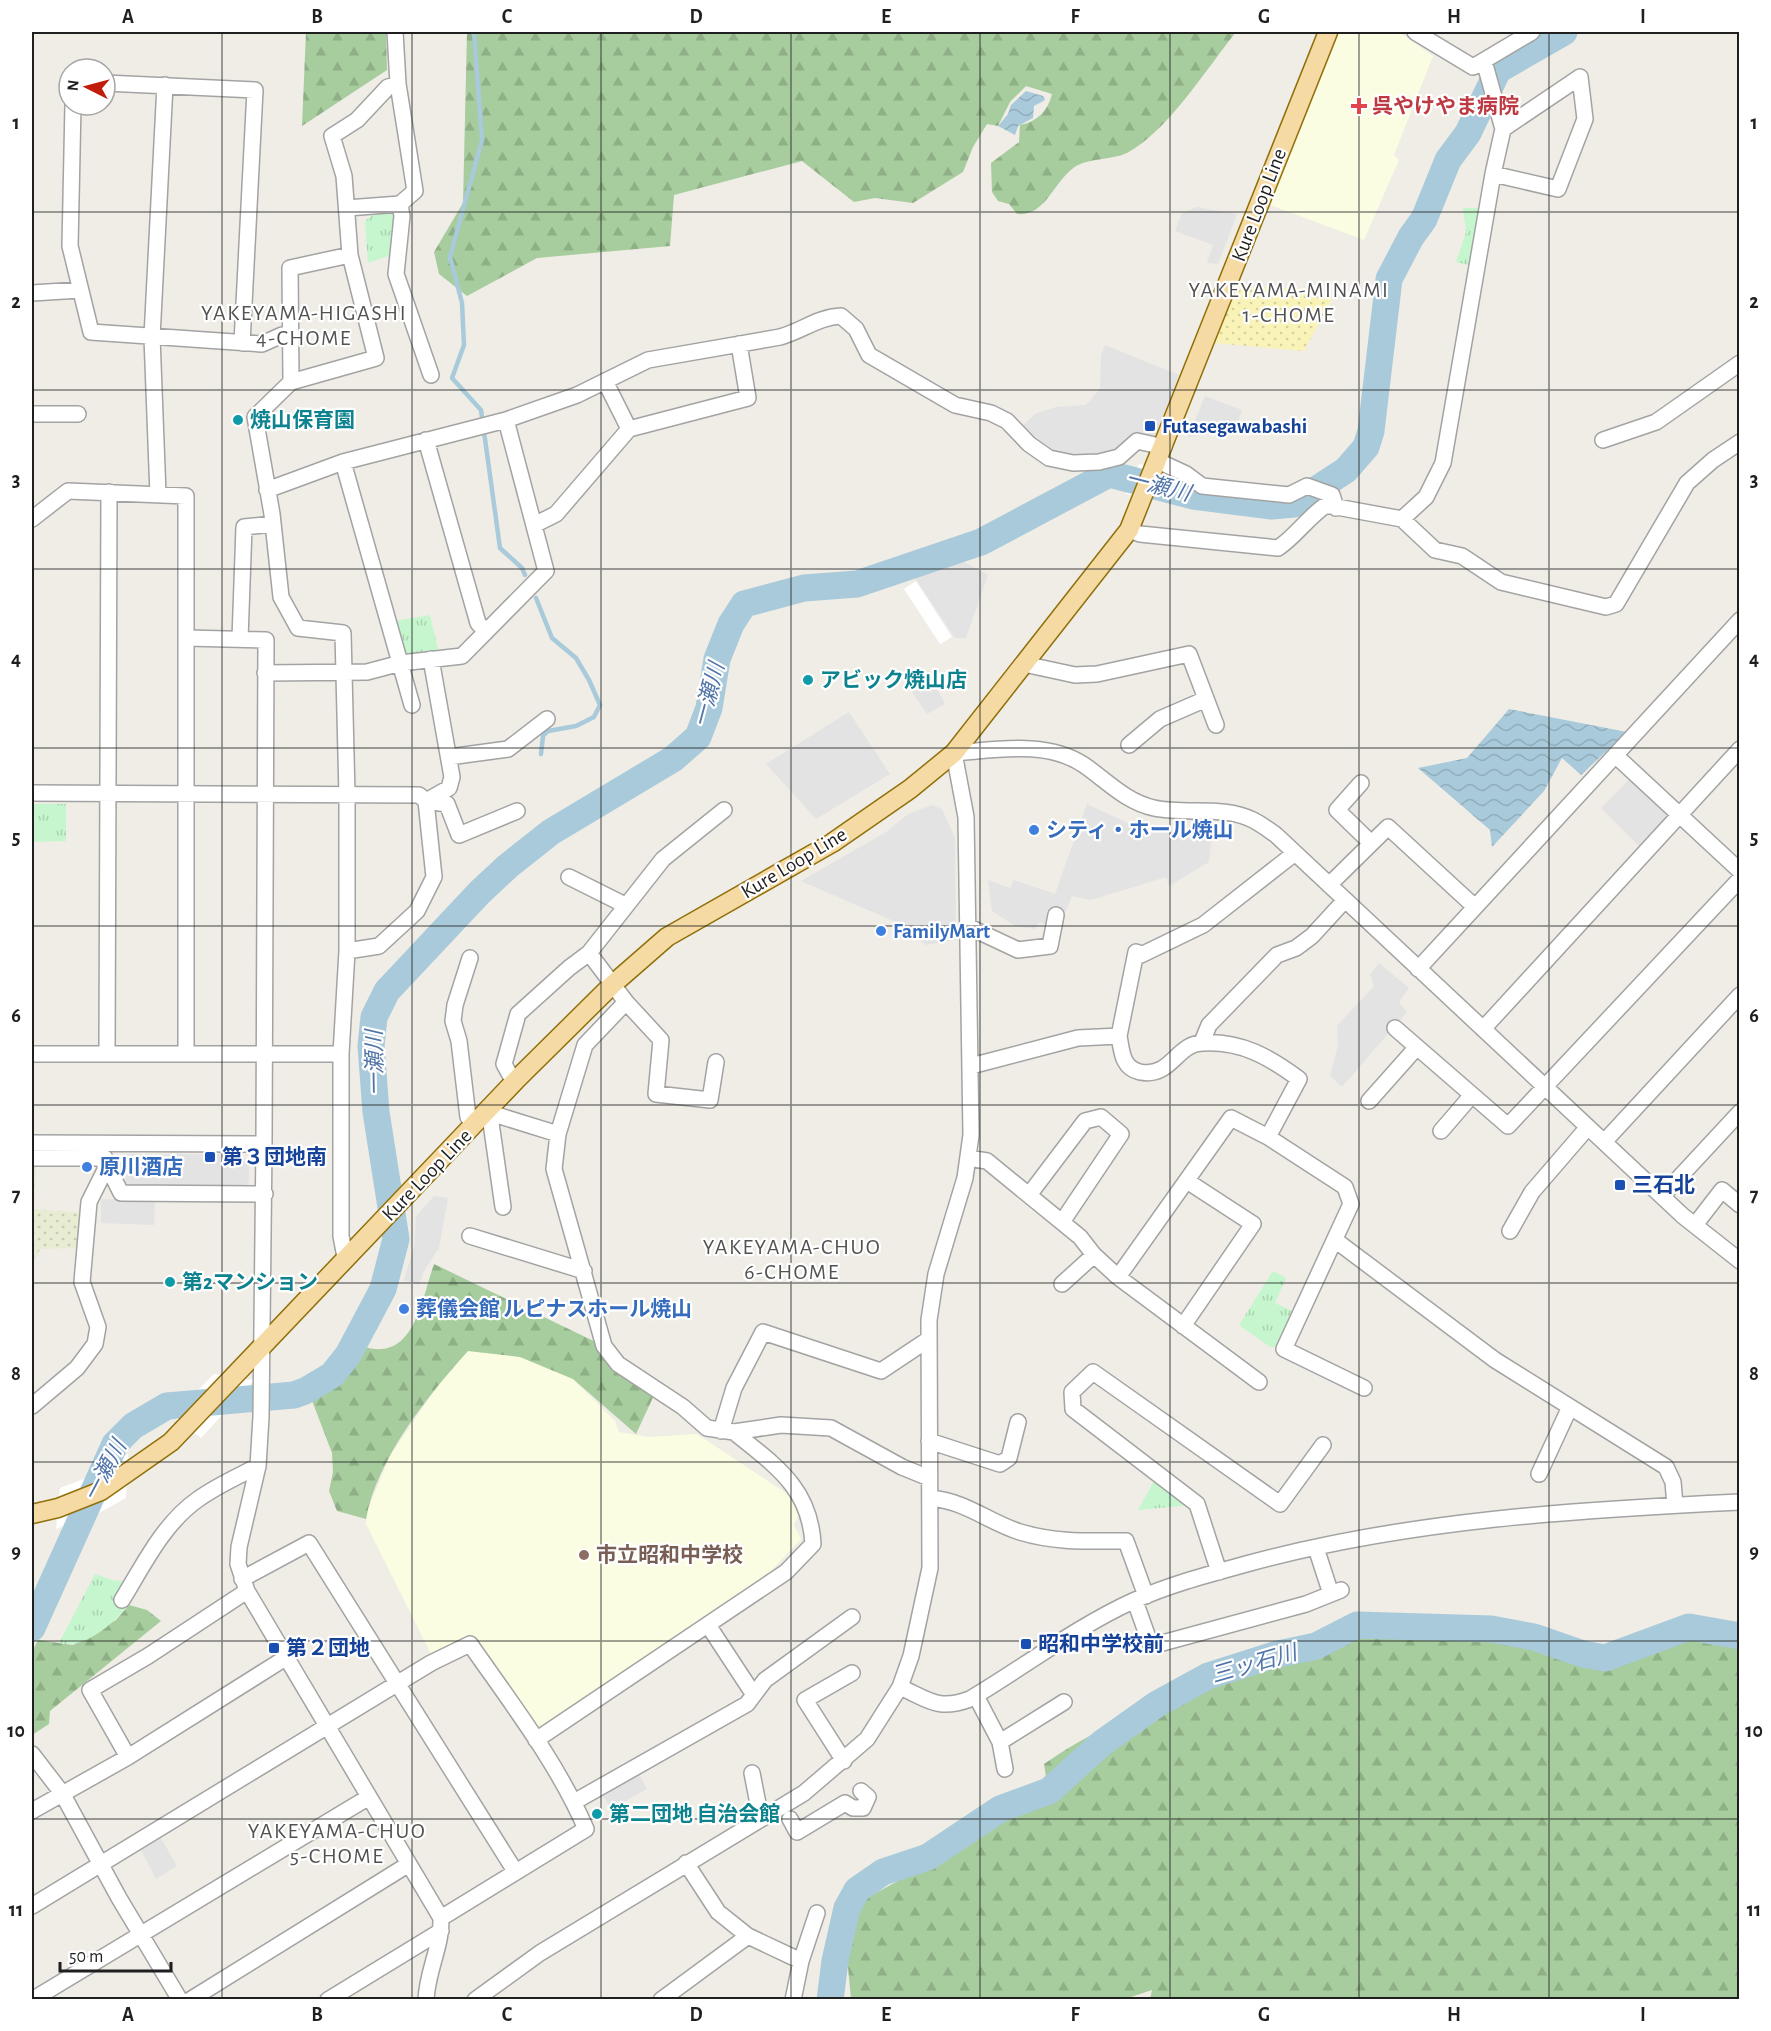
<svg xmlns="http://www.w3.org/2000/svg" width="1771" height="2031" font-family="'Alegreya Sans','Noto Sans JP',sans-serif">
<defs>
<pattern id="farmland-dots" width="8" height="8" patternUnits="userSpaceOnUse" patternTransform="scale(1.5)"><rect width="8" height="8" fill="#e8ecd2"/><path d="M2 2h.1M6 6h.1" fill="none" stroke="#c7cab4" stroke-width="1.8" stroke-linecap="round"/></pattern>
<pattern id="forest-firs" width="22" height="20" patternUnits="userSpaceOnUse" patternTransform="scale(1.5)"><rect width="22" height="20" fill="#a7cc9d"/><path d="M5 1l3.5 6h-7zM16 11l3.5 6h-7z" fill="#8faf87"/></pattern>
<pattern id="sand-dots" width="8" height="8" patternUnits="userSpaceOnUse" patternTransform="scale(1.5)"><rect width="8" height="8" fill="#faf3b8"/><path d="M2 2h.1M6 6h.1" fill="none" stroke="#d6d09e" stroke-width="1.8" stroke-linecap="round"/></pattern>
<pattern id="park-tufts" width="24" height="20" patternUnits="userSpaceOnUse" patternTransform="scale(1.5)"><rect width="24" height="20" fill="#c6f6ce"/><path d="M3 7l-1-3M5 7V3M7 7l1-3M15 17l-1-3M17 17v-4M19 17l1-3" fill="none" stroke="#aad2b0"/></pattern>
<pattern id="water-waves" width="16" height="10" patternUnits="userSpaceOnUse" patternTransform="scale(1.5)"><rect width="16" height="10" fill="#a9cada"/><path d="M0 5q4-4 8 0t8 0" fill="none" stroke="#91adbb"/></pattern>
</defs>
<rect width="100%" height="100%" fill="#efede6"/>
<path fill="#fafde1" d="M1336,32H1399L1433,56L1394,155L1399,160L1364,240L1267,204Z
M468,1351L520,1357L573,1379L615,1421L619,1432L648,1437L697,1434L789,1495L799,1514L794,1525L801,1539L771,1571L533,1732L488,1667L471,1636L432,1656L366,1524L368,1509L391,1454L439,1384Z"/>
<path fill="url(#farmland-dots)" d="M32,1165H36L34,1209L83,1213L76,1248L40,1249L32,1265Z"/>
<path fill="url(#forest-firs)" d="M306,32H386L387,70L302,126Z
M467,32H1236C1207,68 1167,132 1127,153C1112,160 1092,158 1078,165C1054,178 1047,217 1017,214L1009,204L998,201L992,192L991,163L1019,142L1020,125C1037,122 1048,111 1052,94L1026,86L1010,102L998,126L987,124L973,147L963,172L913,203L875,198L854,202L802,161L674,195L670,246L537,258L467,296L439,274L434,252L463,203Z
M434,1264L604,1346L656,1391L636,1434L573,1379L520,1357L468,1351C428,1395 377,1459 366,1519L337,1511L329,1491L333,1472L332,1453L311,1398L338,1381L362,1346C414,1364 421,1301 434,1264Z
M129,1605L147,1610L161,1621L50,1711L49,1724L32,1735V1652L38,1640L73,1645L116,1620Z
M1368,1629C1436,1633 1528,1626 1587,1665C1620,1660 1650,1640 1684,1636C1702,1634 1723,1640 1739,1644V1999H1150L1152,1990L1122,2000L851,1999L847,1957L863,1900L942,1857L1046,1777L1044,1764C1142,1697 1258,1668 1368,1629Z"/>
<path fill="url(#sand-dots)" d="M1238,286L1316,289L1314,295L1333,297L1304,351L1214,343Z"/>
<path fill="url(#park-tufts)" d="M1463,208H1485L1473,266L1456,262L1466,232Z
M395,209L394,254L368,263L365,221L373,215Z
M430,615L440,658L401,663L389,622Z
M32,804H66V841L32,842Z
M1273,1271L1286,1278L1275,1303L1297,1313L1281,1346L1270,1347L1239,1325Z
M1155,1479L1192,1505L1138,1510Z
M95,1574L112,1580L130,1582L122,1600L129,1605C112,1624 87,1649 59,1643Z"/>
<path fill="#e3e3e3" d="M1197,207L1237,214L1218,264L1207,263L1213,245L1175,231L1182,213Z
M1105,345L1179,375L1154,439L1125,452L1078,458L1055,453L1022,426L1035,414L1056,407L1086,405L1100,389L1101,355Z
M1205,396L1242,410L1235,431L1188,437Z
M964,562L988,575L966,638H955L912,574Z
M930,675L945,704L927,714L909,688Z
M849,712L890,774L816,819L766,764Z
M1630,779L1669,817L1640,847L1601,808Z
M1087,804L1132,825L1212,836L1209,862L1169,886L1166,877L1091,900L1072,896L1062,920L1050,917L1046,924L1038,923L1036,929L1015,926L992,911L988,880L1010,888L1014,880L1055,894Z
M932,805L942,809L955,838L956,940L926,945L898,923L801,881L886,832L908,814Z
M1379,963L1409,988L1399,1002L1407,1012L1342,1087L1330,1076L1338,1045L1337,1026L1374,986L1370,975Z
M126,1154H231L244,1158L249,1165V1182L245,1187L128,1186L125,1181Z
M434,1196L448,1198L439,1248L424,1271L419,1285L404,1280L414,1247L416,1216Z
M101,1199L155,1200L154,1225L101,1223Z
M638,1772L647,1789L611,1809L601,1793Z
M161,1838L177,1866L156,1879L141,1850Z"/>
<path fill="url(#water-waves)" d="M1026,91L1043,96L1045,100L1034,106L1033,118L1018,126L1015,135L998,126L1008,114L1011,105Z
M1509,709L1627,732L1581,775L1562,758L1544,791L1492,847L1490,830L1418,768L1467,758Z"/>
<path fill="#fff" d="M1139,464L1175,471L1163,499L1126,494Z
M916,581L952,637L940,644L904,589Z
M214,1374L250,1380L258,1376L201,1438L172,1416Z
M128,1454L126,1498L99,1513L56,1529L60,1488L94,1475Z"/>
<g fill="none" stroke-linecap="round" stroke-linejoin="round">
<path stroke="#a9cada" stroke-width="4.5" d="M474,32L482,140L450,257L462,303L464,345L452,378L481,410L500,548L522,568L525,575
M536,598L552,638L576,658L589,680L600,705L594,717L576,726L548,731L543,736L541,754"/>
<path stroke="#a9cada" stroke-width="27" d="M32,1628L115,1444L133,1426L167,1406L294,1395L305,1391L332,1375L348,1355L383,1289L396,1239L376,1112L371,1046L374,1017L387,991L479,893L508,866L551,832L673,759L698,737L709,708L717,659L731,624L744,604L804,588L857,584L981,542L1109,474L1193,496L1272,506L1294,504L1346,470L1366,447L1371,431L1389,279L1411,237L1424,219L1448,160L1468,133L1498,70L1564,32
M830,2000L835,1961L847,1908L857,1890L883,1872L928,1857L1000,1809L1049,1791L1102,1743L1157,1704L1208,1676L1274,1655L1316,1646L1357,1625L1491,1629L1534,1637L1583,1654L1605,1658L1689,1627L1740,1636"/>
<g stroke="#a3a3a3" stroke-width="18">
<path id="minor" d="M1415,32L1473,67L1532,32
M1484,61L1503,129
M1580,77L1585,119L1558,189L1493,174L1503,129Z
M105,83L255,90L242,343
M73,105L70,246L91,332L262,344L282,335L290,336
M400,204L402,216L396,274L431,375
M347,208L400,204L415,191L398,84L395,32
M32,293L80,290
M605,381L629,429
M291,382L376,358L350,255L344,176L332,136L357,120L388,87L398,84
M32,414H78
M426,440L478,623L486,632
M1603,440L1656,422L1740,363
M1158,461L1186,474L1202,486L1289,495L1307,486L1332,495L1336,508
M343,462L412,705
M267,490L343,462L506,420L577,395L648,360L780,337C802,331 818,317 841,316L856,329L869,355L955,405L991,413L1007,421L1029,444L1049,458L1073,463L1099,462L1119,457L1137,441L1164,447
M158,495L152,337L165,85
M32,519L68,491L186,496V1054
M1402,519L1426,497L1443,463L1493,174
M534,525L556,514L629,429L748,398L739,344
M1129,530L1140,534L1278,548C1296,536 1307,518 1326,505L1402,519L1435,550L1462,556L1501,582L1606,607L1616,604L1687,483L1713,460L1740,442
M187,638L266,640L264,1144
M240,639L244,527L273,524
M1024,664L1075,675L1097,674L1189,654L1216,725
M265,673L367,672L401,663L462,656L546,571L506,420
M1129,745L1160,719L1206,699
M1615,755L1740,871
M449,757L508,749L547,719
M1361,783L1337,810L1371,843
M32,793L419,795L426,801L434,877L417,911L379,946L347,951
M426,801L449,788L452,777L431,659
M426,801L447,804L459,835L517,811
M569,877L625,905
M1329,885L1388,827L1475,907
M967,926L1018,950L1050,946L1056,915
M589,953L626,1002L661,1040L656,1094L710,1100L716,1062
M1418,969L1740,620
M626,1002L585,1045L558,1134L554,1169L604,1346L618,1364L683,1407L707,1428L734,1432L781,1425L831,1428L902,1467L929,1478
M1395,1028L1508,1126L1740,879
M1483,1029L1740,749
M1119,1036L1136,952L1141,955L1203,925L1295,853
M1202,1042L1209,1025L1277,955L1296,948L1312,936L1345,900
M32,1054H341
M107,1054L109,492
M971,1066L1078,1038L1119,1036C1122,1052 1122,1068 1140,1072C1172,1078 1176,1043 1203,1043C1242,1041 1269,1057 1299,1079L1268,1137
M518,1078L510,1075L504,1064L518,1014L569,968L589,953L663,859L724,810
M1369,1101L1417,1047
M487,1112L558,1134
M468,1117L459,1041L453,1021L455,1005L470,958
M491,1123L503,1207
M1441,1131L1472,1095
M1604,1142L1740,995
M32,1143L264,1144L261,1417L258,1466L239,1547L238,1564L247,1591L441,1918C442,1946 427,1971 426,2000
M32,1158H105V1170L89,1202L82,1282L98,1327L95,1344L77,1368L32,1406
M968,1158L987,1161L1080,1237L1094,1255L1118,1277L1259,1382
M105,1170L111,1173L121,1193L265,1194
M1029,1195L1085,1121L1101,1117L1121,1134L1062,1222
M1662,1196L1740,1112
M1695,1225L1722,1190L1740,1205
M1510,1231L1532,1192L1588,1127
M470,1236L584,1271
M1335,1240L1495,1360L1666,1467L1673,1482L1675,1505
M345,1257L341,1236V1054L347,951V795L343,633L298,628L281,597L272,514L255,417L291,382L290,268L350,255
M1118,1277L1231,1118L1268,1137L1345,1187L1351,1204L1284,1349L1364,1388
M1062,1284L1094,1255
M1183,1326L1253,1224L1187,1181
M721,1431L734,1388L763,1332L881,1371L929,1339
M929,1441L1000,1464L1009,1458L1018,1422
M1539,1474L1569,1409
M930,1498C966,1501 988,1522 1020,1532C1056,1543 1090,1541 1126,1541L1146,1596
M1316,1548L1331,1594
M1219,1572L1197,1504L1073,1409L1072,1392L1093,1372L1280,1504L1323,1445
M242,1579L309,1543L515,1871
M122,1600C143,1566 163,1524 197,1500C216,1486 237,1477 258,1466
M1135,1601L1150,1643L1155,1645L1306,1604L1341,1590
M708,1625L754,1695
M900,1687C929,1700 938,1711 970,1699C1022,1668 1078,1626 1133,1601C1171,1584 1210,1574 1250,1563C1409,1520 1575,1510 1740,1502
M976,1696L1000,1742L1005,1769
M536,1740L786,1572L813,1544C810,1487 774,1465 734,1432
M1000,1742L1064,1702
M32,1754L62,1793L119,1898L180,2000
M128,1757L90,1690L148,1656L247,1591
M844,1761L805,1700L852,1673
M752,1773L761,1819
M574,1802L747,1704L765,1680L852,1617
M32,1811L128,1757L287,1657
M790,1819L797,1832L845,1803L853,1808H863L868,1797L861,1791
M686,1863L718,1912L748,1936L801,1961L793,2000
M32,1906L431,1663L470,1644C511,1703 557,1762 586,1829L441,1918
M801,1961L817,1913
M32,2000L369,1797
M190,2000L409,1864
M328,2000L441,1931
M475,2000L540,1953L804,1793L867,1739L900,1687L911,1656L930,1568L929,1320L936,1274L965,1178L971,1135L966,817L954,753C996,750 1047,740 1084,765C1107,781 1126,802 1154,808C1186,815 1223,805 1253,820C1261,824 1269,830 1276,835L1683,1216L1740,1261
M661,2000L748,1936"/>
</g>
<g stroke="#90700a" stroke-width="21">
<path id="major" d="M32,1514L58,1508L101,1491L171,1442L518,1078L612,985L667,937L832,843L910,789L954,753L1129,530L1328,32"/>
</g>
<use href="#minor" stroke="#fff" stroke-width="15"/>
<use href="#major" stroke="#f6daa4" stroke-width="18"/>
</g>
<path fill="none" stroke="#1f1f1f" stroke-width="1.5" stroke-opacity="0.55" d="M222,32V2000M412,32V2000M601,32V2000M791,32V2000M980,32V2000M1170,32V2000M1359,32V2000M1549,32V2000M32,212H1740M32,390H1740M32,569H1740M32,748H1740M32,926H1740M32,1105H1740M32,1283H1740M32,1462H1740M32,1641H1740M32,1819H1740"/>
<path fill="#e0444e" stroke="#fff" stroke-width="2" d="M1356 97h6v6h6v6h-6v6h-6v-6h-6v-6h6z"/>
<g fill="#0f9aa8" stroke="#fff" stroke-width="2">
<circle cx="238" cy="420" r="6"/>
<circle cx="808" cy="680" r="6"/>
<circle cx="170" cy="1282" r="6"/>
<circle cx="597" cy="1814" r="6"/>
</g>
<g fill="#1a4fb4" stroke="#fff" stroke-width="2">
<rect x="1144" y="420" width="12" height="12" rx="3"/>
<rect x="204" y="1151" width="12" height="12" rx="3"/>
<rect x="1614" y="1179" width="12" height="12" rx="3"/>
<rect x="1020" y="1638" width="12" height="12" rx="3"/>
<rect x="268" y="1642" width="12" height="12" rx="3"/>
</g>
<g fill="#3f7fe0" stroke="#fff" stroke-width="2">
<circle cx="1034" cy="830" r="6"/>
<circle cx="881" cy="931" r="6"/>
<circle cx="87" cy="1167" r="6"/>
<circle cx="404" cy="1309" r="6"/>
</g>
<circle fill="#8d6e63" stroke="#fff" stroke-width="2" cx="584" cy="1555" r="6"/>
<g text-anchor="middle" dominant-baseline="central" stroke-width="4.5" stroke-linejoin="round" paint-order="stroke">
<g font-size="21" font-weight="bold" fill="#be3a42" stroke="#fff" text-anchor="start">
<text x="1372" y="106">呉やけやま病院</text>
</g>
<g font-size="21" fill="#1f1f1f" stroke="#fff">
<text transform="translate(1259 205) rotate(-69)">Kure Loop Line</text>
<text transform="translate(794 863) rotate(-31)">Kure Loop Line</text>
<text transform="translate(427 1175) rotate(-46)">Kure Loop Line</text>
</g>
<g font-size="21" font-weight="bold" fill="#0d838f" stroke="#fff" text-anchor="start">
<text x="250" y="420">焼山保育園</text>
<text x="820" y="680">アビック焼山店</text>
<text x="182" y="1282">第2マンション</text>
<text x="609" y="1814">第二団地 自治会館</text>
</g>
<g font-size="21" font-weight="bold" fill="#164399" stroke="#fff" text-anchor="start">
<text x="1162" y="426">Futasegawabashi</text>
<text x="222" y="1157">第３団地南</text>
<text x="1632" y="1185">三石北</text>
<text x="1038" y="1644">昭和中学校前</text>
<text x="286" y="1648">第２団地</text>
</g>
<g font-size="21" font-weight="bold" fill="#366cbe" stroke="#fff" text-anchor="start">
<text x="1046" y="830">シティ・ホール焼山</text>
<text x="893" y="931">FamilyMart</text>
<text x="99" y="1167">原川酒店</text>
<text x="416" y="1309">葬儀会館 ルピナスホール焼山</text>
</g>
<g font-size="21" font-weight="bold" fill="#785e54" stroke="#fff" text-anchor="start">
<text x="596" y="1555">市立昭和中学校</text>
</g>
<g font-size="22" letter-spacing="1.5" fill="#525252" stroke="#fff">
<text x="1289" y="290">YAKEYAMA-MINAMI<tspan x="1289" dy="25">1-CHOME</tspan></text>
<text x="304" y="313">YAKEYAMA-HIGASHI<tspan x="304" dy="25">4-CHOME</tspan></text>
<text x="792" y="1247">YAKEYAMA-CHUO<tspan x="792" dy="25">6-CHOME</tspan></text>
<text x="337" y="1831">YAKEYAMA-CHUO<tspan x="337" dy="25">5-CHOME</tspan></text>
</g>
<g font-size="22" font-style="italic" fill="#5175a9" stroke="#fff">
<text transform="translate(1158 486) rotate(14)">一瀬川</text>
<text transform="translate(709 695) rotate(-75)">一瀬川</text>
<text transform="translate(375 1063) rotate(-91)">一瀬川</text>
<text transform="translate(105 1471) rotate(-62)">一瀬川</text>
<text transform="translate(1254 1664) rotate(-16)">三ッ石川</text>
</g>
</g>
<rect width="1771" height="2031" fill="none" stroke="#ffffff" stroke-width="66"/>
<g transform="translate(87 87) rotate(276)"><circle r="28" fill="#ffffff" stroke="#a5a5a5" stroke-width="1.5"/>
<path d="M0-4.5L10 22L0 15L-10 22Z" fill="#c11d0d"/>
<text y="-9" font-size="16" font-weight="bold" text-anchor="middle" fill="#1f1f1f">N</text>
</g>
<path d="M60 1962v9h111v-9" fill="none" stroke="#1f1f1f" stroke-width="3"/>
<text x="69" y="1962" font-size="18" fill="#1f1f1f" stroke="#ffffff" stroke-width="4.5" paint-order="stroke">50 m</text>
<rect x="33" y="33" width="1705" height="1965" fill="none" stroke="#1f1f1f" stroke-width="2"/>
<g font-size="20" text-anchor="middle" font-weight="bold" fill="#1f1f1f">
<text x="128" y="23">A</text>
<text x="317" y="23">B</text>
<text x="507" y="23">C</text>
<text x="696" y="23">D</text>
<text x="886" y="23">E</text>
<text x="1075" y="23">F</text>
<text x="1264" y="23">G</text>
<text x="1454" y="23">H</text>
<text x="1643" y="23">I</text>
<text x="16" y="129">1</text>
<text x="1754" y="129">1</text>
<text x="16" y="308">2</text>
<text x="1754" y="308">2</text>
<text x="16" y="486">3</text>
<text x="1754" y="486">3</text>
<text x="16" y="665">4</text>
<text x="1754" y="665">4</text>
<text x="16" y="844">5</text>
<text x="1754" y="844">5</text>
<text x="16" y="1022">6</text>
<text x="1754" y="1022">6</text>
<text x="16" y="1201">7</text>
<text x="1754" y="1201">7</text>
<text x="16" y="1380">8</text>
<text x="1754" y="1380">8</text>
<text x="16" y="1558">9</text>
<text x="1754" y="1558">9</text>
<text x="16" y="1737">10</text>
<text x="1754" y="1737">10</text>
<text x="16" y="1916">11</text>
<text x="1754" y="1916">11</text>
<text x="128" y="2021">A</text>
<text x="317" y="2021">B</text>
<text x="507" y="2021">C</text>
<text x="696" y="2021">D</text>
<text x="886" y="2021">E</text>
<text x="1075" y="2021">F</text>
<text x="1264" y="2021">G</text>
<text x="1454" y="2021">H</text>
<text x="1643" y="2021">I</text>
</g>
</svg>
